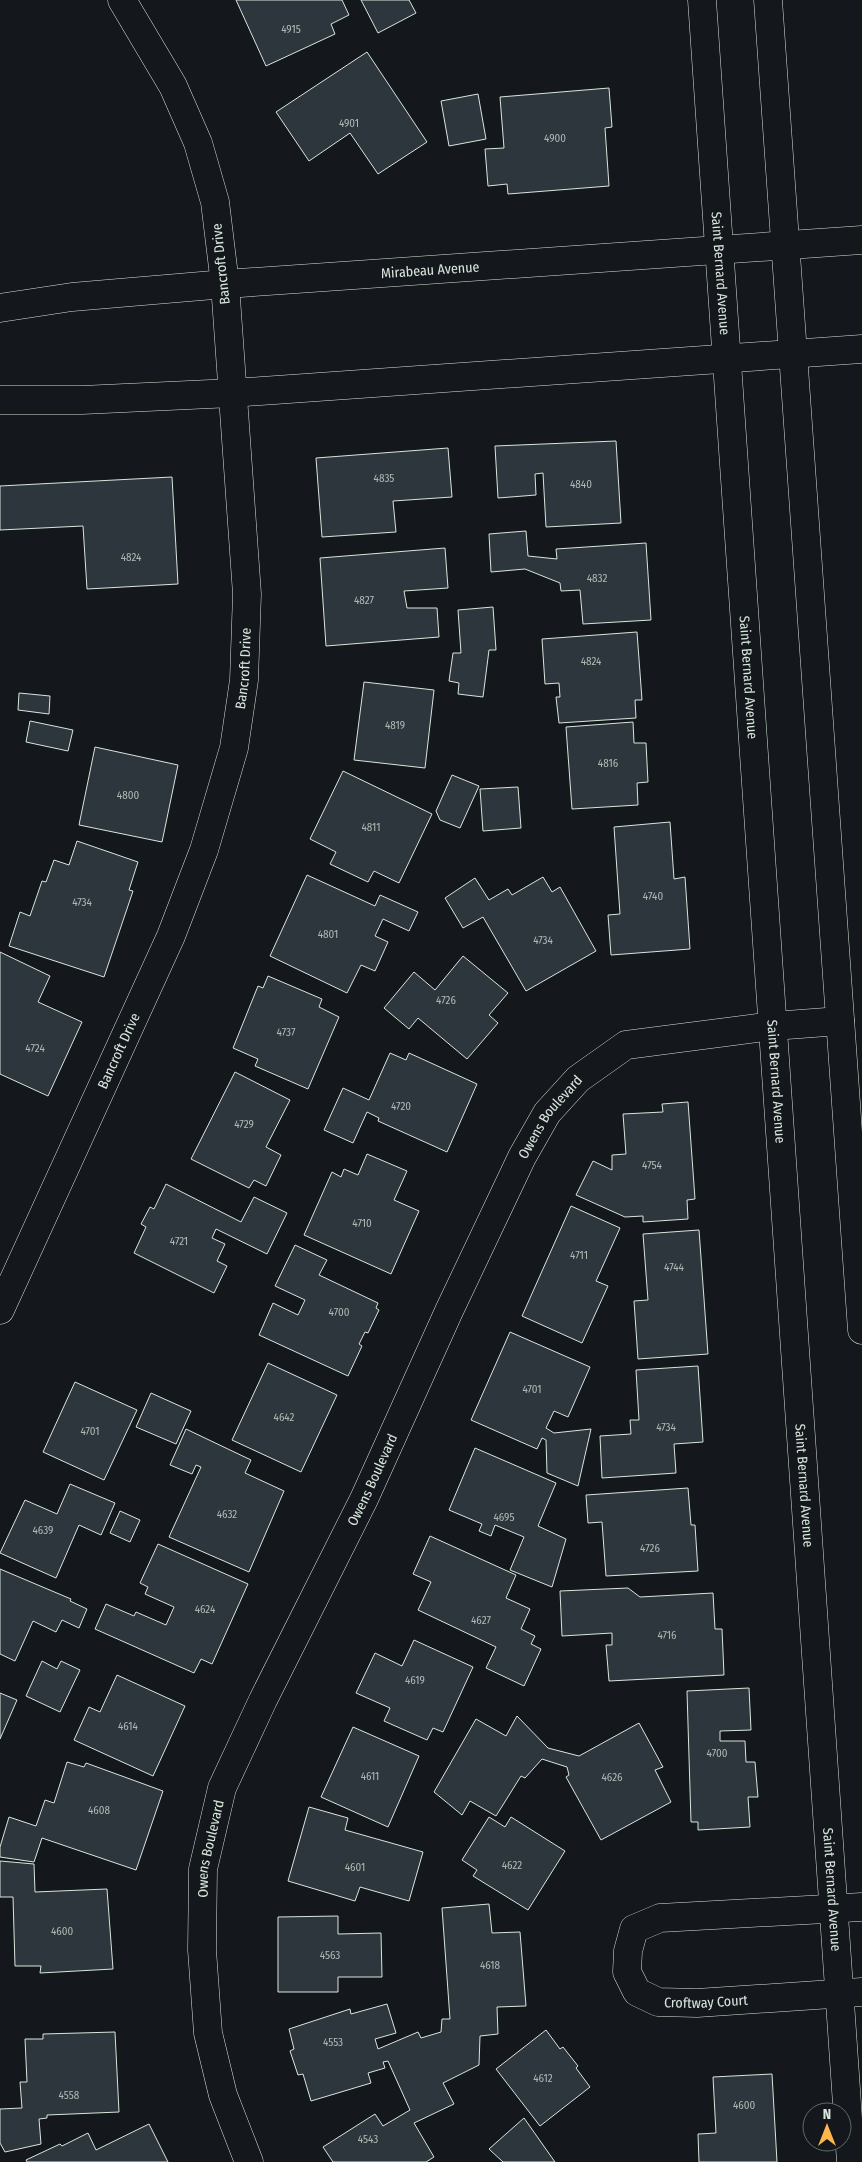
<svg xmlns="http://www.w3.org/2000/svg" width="862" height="2162" font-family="'Fira Sans Condensed',sans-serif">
<rect width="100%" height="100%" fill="#14181c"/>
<path fill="#2c363c" stroke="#d8e6dc" d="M236,0H342L349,15L331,24L335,34L266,66Z
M361,0H409L416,13L378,33Z
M367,52L427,142L378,174L350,133L309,161L276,112Z
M609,88L612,127L605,128L609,186L508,194L507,184L488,186L485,149L504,148L500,97Z
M478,94L486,139L449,146L441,101Z
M616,441L621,523L546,527L543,473L535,474L536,495L498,498L495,446Z
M448,448L452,497L393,501L396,532L322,537L316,458Z
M172,477L178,584L87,589L83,526L0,530V486Z
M526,531L528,556L557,559L556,549L646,543L651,620L583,624L580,590L561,591L560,583L525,569L491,572L489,534Z
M445,548L448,588L404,591L407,608H437L439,637L326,646L320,558Z
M493,607L496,650H489L483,697L458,694L459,683L449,681L453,653H461L458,610Z
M637,632L642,700H635L636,718L559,723L556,697H560L559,683L545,684L542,639Z
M364,682L434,690L425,768L354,760Z
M19,693L50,696L49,714L18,710Z
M30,721L73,730L68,751L26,742Z
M633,722L634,743H646L648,782L637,783L638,805L572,809L566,727Z
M95,747L178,765L162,842L79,825Z
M343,771L432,814L399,883L374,871L368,882L330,864L336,852L310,839Z
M452,775L479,786L460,828L440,820L436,811Z
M518,787L521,828L483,831L480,789Z
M670,822L674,879L685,877L690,949L611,955L608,915L620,914L614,827Z
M77,841L138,862L129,890L133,891L104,977L9,946L20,912L30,916L42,881L46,882L54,860L69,865Z
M307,875L375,906L380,895L418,912L409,931L383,919L375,936L388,942L375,971L361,965L347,993L270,956Z
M543,877L552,892L560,887L596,951L526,991L483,917L463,928L445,898L475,878L489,900L508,889L512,895Z
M0,952L50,976L38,1002L82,1022L48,1096L0,1074Z
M463,956L508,993L489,1015L498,1023L467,1059L418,1018L409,1029L384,1008L414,972L435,990Z
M268,976L322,999L319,1007L339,1017L308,1089L255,1066L258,1059L233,1048L258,986L263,988Z
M390,1053L406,1060L409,1053L477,1084L447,1152L378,1121L379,1118L367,1112L353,1143L324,1130L343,1088L369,1100Z
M235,1072L290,1100L266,1147L281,1155L266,1186L254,1180L249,1188L191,1159Z
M688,1102L695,1199L687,1200L688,1219L643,1222V1216L625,1217L576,1195L593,1161L612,1170V1155L626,1154L623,1114L663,1112L662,1104Z
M367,1154L407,1171L394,1200L419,1211L391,1274L304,1235L332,1172L341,1177L344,1169L358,1175Z
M166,1184L241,1222L254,1197L287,1213L267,1254L216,1229L212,1238L225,1244L217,1261L227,1266L214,1293L134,1253L146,1227L141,1224L150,1207L154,1209Z
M571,1206L620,1228L596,1281L608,1286L582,1343L522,1316Z
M699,1230L708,1354L638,1359L634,1301L648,1300L643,1234Z
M295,1245L327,1260L319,1275L378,1303L376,1308L379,1310L368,1333L365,1332L359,1344L362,1346L348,1376L259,1335L273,1303L298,1315L305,1300L275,1286Z
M510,1332L590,1367L568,1417L554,1411L546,1428L554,1433L591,1429L578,1486L547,1473L546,1440L542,1438L537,1449L471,1420Z
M268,1363L337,1395L301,1472L232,1440Z
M698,1366L703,1442L674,1444L676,1473L602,1478L600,1436L631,1434L630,1420H639L636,1370Z
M75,1382L137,1410L104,1480L43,1452Z
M151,1393L191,1411L176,1444L136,1427Z
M186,1429L251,1460L245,1473L284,1491L249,1572L169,1537L201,1467L196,1465L192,1474L170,1465Z
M475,1448L556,1483L538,1526L566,1539L552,1587L510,1570L524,1537L495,1525L491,1536L479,1531L482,1524L449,1510Z
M70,1484L115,1503L101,1535L79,1525L56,1578L0,1553L25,1500L57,1514Z
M688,1488L691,1525H695L698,1571L606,1576L602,1522L588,1523L586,1495Z
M120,1511L140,1520L130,1542L110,1533Z
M430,1536L516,1575L506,1598L530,1609L521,1629L535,1636L531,1644L541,1649L524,1686L486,1668L496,1647L418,1610L431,1582L413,1574Z
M158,1544L248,1584L212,1664L201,1659L194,1673L95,1629L106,1604L134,1616L136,1612L166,1625L174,1607L145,1594L148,1587L140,1583Z
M0,1569L71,1599L70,1601L87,1609L79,1628L62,1620L56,1632L33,1621L15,1661L0,1654Z
M628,1588L640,1597L713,1593L715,1629H722L724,1675L609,1681L606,1645H612V1633L562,1636L560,1591Z
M414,1640L473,1667L443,1732L433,1728L427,1740L384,1721L390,1708L356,1693L375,1653L402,1666Z
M42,1661L57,1669L61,1661L80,1670L60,1712L26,1696Z
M117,1675L185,1706L153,1776L74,1740L89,1707L100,1712Z
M749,1688L751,1730L720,1731V1741H745L746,1762H755L758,1797H748L750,1827L698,1830V1822H691L687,1691Z
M0,1693L17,1700L0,1739Z
M517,1716L548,1748L579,1756L639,1723L663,1767L655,1770L671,1802L601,1840L566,1777L569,1775L567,1767L542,1759L525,1778L521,1776L496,1816L470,1801L462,1815L434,1792L476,1719L506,1736Z
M353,1727L419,1756L388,1827L321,1797Z
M67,1762L84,1767L86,1763L163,1791L136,1870L42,1838L34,1862L0,1857V1847L9,1817L36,1826L45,1800L54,1803Z
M309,1807L348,1818L345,1830L423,1852L409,1901L360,1887L355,1901L288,1881Z
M489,1817L505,1827L511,1817L565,1851L528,1910L473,1876L477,1870L462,1860Z
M0,1861L34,1864L35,1892L107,1889L113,1969L40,1973L41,1966H15L13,1897H0Z
M489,1904L492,1933L520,1932L526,2006L497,2007L498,2034L480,2036L479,2065L443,2083L454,2104L414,2123L434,2157L426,2162H333L323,2147L375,2114L383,2126L410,2110L388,2061L383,2062L385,2068L368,2073L371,2083L311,2101L303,2074L298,2075L290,2051L294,2049L289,2029L350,2009L351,2014L387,2004L396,2033L375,2039L378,2049L418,2032L421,2038L441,2032L442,2019H450L442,1908Z
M338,1916V1934L381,1933L382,1977H338V1992H278V1917Z
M546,2030L560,2049L563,2047L578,2066L576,2068L590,2087L540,2126L496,2069Z
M115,2032L119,2112L47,2115V2118L39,2119L41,2144L5,2152L0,2143V2109L22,2108L20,2082H27L25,2039H43V2034Z
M772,2074L777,2162H699L698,2134L716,2133L713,2077Z
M524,2118L555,2162H503L489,2149Z
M149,2124L168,2162H27L26,2160L60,2144L62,2146L88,2133L96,2150Z"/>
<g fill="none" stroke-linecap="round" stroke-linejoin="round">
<g stroke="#d8e6dc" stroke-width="29">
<g id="minor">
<path id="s1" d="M0,1310L171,936L204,850L234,748L244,680L247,594L225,284L215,202L198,143L173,86L122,0"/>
<path id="s2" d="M862,1907L660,1918L634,1929L628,1951L627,1972L637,1992L658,2002L697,2003L862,1992"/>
<path id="s3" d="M249,2162L223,2095L208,2033L202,1950L203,1869L222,1788L263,1700L364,1499L449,1311L522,1157L547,1113L578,1079L626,1045L773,1026L840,1021"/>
</g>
</g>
<g stroke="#d8e6dc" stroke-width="29">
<g id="tertiary">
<path id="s4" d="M0,308L72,297L225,284L862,240"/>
<path d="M0,400H82L232,393L862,349"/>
</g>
</g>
<g stroke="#d8e6dc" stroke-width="29">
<g id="secondary">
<path id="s5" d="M702,0L851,2162"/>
<path d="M768,0L862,1330"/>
</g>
</g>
<use href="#minor" stroke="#14181c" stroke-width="28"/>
<use href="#tertiary" stroke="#14181c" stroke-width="28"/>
<use href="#secondary" stroke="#14181c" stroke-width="28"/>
</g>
<g text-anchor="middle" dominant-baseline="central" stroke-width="4" stroke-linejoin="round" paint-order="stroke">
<g font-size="11" fill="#adbab4">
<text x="291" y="29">4915</text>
<text x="349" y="123">4901</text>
<text x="555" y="138">4900</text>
<text x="384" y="478">4835</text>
<text x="581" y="484">4840</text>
<text x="131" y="557">4824</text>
<text x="597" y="578">4832</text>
<text x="364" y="600">4827</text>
<text x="591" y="661">4824</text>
<text x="395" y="725">4819</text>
<text x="608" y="763">4816</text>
<text x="128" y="795">4800</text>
<text x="371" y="827">4811</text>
<text x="653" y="896">4740</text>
<text x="82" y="902">4734</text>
<text x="328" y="934">4801</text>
<text x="543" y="940">4734</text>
<text x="446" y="1000">4726</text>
<text x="286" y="1032">4737</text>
<text x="35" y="1048">4724</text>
<text x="401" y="1106">4720</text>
<text x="244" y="1124">4729</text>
<text x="652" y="1165">4754</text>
<text x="362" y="1223">4710</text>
<text x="179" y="1241">4721</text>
<text x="579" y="1255">4711</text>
<text x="674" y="1267">4744</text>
<text x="339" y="1312">4700</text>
<text x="532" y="1389">4701</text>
<text x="284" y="1417">4642</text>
<text x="666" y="1427">4734</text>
<text x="90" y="1431">4701</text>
<text x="227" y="1514">4632</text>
<text x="504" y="1517">4695</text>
<text x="43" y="1530">4639</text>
<text x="650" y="1548">4726</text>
<text x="205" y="1609">4624</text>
<text x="481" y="1620">4627</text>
<text x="667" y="1635">4716</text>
<text x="415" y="1680">4619</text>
<text x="128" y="1726">4614</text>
<text x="717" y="1753">4700</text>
<text x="370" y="1776">4611</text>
<text x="612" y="1777">4626</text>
<text x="99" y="1810">4608</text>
<text x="512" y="1865">4622</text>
<text x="355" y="1867">4601</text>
<text x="62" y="1931">4600</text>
<text x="330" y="1955">4563</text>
<text x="490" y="1965">4618</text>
<text x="333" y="2042">4553</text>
<text x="543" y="2078">4612</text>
<text x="69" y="2095">4558</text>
<text x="744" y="2105">4600</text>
<text x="368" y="2139">4543</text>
</g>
<g font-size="14" fill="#d8e6dc" stroke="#14181c">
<text transform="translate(221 264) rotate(-96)">Bancroft Drive</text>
<text stroke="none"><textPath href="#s4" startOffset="432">Mirabeau Avenue</textPath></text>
<text stroke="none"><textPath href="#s5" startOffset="274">Saint Bernard Avenue</textPath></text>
<text stroke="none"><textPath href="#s1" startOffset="690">Bancroft Drive</textPath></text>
<text stroke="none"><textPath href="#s5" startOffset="679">Saint Bernard Avenue</textPath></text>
<text stroke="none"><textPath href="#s1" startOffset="285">Bancroft Drive</textPath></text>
<text stroke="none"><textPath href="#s5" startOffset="1084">Saint Bernard Avenue</textPath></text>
<text stroke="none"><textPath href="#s3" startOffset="1131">Owens Boulevard</textPath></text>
<text stroke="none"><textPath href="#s3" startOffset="726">Owens Boulevard</textPath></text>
<text stroke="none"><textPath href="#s5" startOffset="1489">Saint Bernard Avenue</textPath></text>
<text stroke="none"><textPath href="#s3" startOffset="321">Owens Boulevard</textPath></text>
<text stroke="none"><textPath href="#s5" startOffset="1894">Saint Bernard Avenue</textPath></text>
<text stroke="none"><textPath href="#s2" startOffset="368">Croftway Court</textPath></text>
</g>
</g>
<g transform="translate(827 2127)"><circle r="24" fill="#14181c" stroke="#626a69"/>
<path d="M0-4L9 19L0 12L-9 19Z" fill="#ffb74d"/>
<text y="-8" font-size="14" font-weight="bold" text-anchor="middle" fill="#d8e6dc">N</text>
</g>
</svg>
